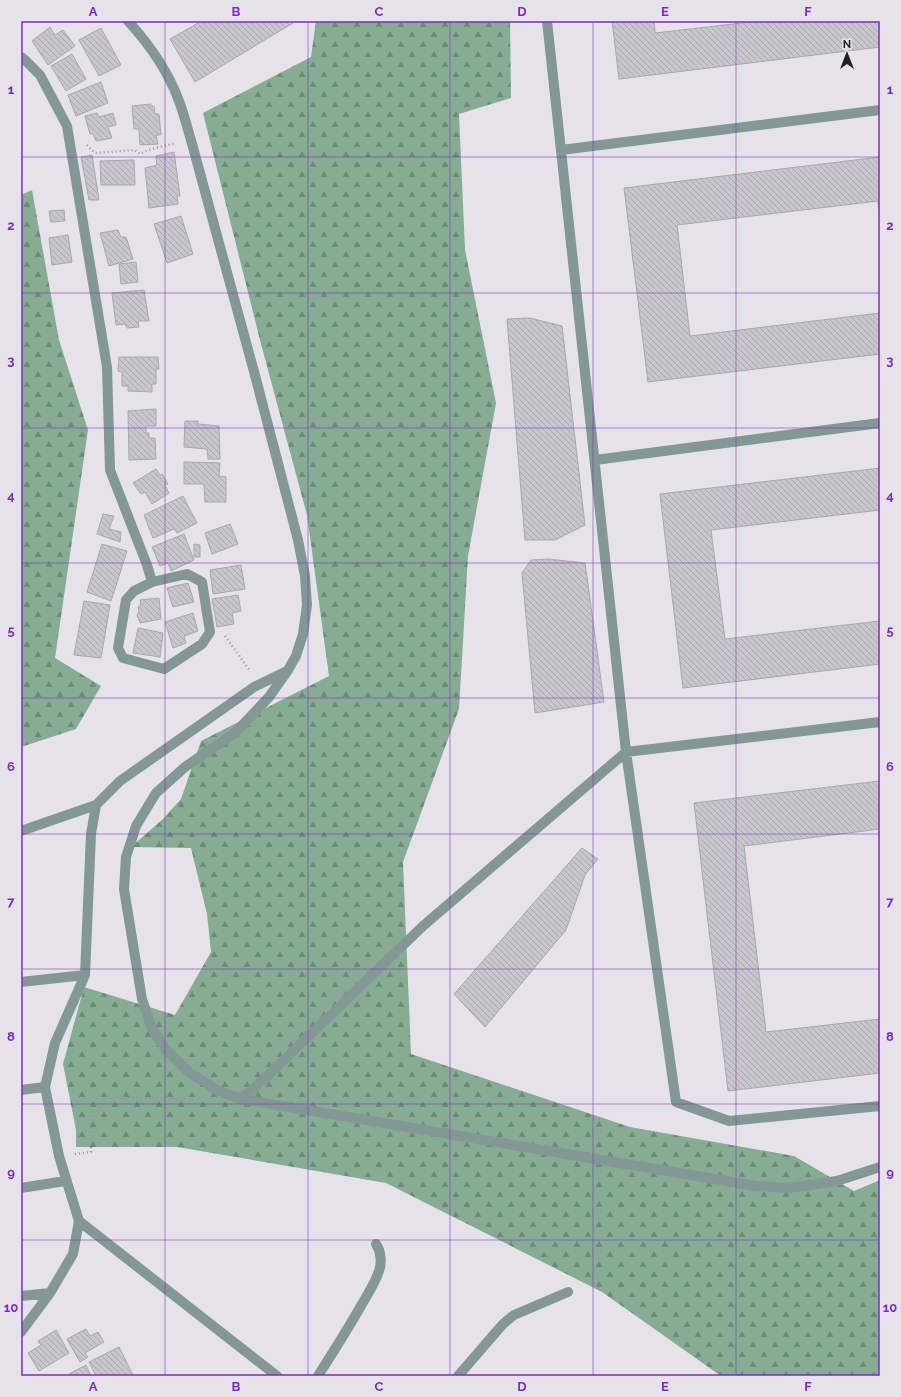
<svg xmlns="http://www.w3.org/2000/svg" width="901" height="1397" font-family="Raleway,sans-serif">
<defs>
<pattern id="forest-firs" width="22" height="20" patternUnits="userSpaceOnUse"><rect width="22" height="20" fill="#86ac93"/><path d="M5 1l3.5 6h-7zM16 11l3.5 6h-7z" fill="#6d8b78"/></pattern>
<pattern id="building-back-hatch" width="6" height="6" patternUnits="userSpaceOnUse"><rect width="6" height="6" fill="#c8c6cd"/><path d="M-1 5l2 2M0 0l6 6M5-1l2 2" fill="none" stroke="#acaab0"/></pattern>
</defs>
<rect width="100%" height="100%" fill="#e5e2e9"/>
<path fill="url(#forest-firs)" d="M316,21H510L511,98L459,114L465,250L496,403L468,556L459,709L403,862L411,1054L630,1127L794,1156L854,1191L880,1180V1376H721L602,1292L386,1183L177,1147H76V1130L63,1064L84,987L175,1015L211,952L207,914L191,848L131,847L163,819L181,799L201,741L329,676L307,515L261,344L203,113L311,57Z
M32,190L59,340L88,430L55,658L101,686L76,729L21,747V195Z"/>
<path fill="url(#building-back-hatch)" stroke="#a9a6ad" d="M199,21H292L293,23L195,82L170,39L200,22Z
M612,21H654L655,33L759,21H880V47L619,79Z
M50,27L55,35L63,30L75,46L48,65L32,41Z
M101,28L121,65L99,76L79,40Z
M72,54L86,79L66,91L51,66Z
M101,82L108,103L76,116L68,95Z
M151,104V106H154L155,114H159L161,135H156L158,144L140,145L139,129H134L132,106Z
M97,113L99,117L113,113L116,125L108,127L112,138L96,141L93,134H90L85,116Z
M174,152L180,196H177L178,204L149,208L145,168L157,165L156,156Z
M92,155L99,200H89L81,157Z
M880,157V218L878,201L677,225L690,336L880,313V354L648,382L624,188Z
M134,160L135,185H101L100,161Z
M64,210L65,221L51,222L49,211Z
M181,216L193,254L167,263L154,224Z
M118,230L121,237H126L133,259L109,266L100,233Z
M68,235L72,262L52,265L49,238Z
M136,262L138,282L121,284L119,264Z
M144,290L149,321H138L139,327L127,328L125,324L116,325L112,293Z
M530,318L562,326L585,525L555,540H525L507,319Z
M119,357H158L159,369H156V384H152V392L128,391V386H122V372L118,371Z
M156,409V426H146V433H149V438H155L156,459L129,460L128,411Z
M185,421H198V424L219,426L220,459H208L207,449L184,447Z
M184,462L220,463L219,476L226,477V502H205L204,484H184Z
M880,468V510L711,530L725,639L880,621V664L683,688L660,494Z
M156,469L160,475L162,474L168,484L165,485L169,493L152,504L145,492L141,494L133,483Z
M183,496L197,523L177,533L174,529L153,538L144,515Z
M103,514L114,516L109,529L121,532L120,542L97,534Z
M230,524L238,544L212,554L205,533Z
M184,534L194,560L171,571L168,563L160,566L152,547Z
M102,544L127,551L111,601L87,592Z
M194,544L200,545V557H194Z
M548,559L585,563L604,702L535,713L522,573L531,560Z
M241,565L245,589L213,594L210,570Z
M188,583L194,602L173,607L167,588Z
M238,595L241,611L232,613L234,624L217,627L212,599Z
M159,598L161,619L140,623L137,615L139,612L138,607L141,605L140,600Z
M84,601L110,605L101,658L74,655Z
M193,613L198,631L184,636L186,643L173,648L165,622Z
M138,628L163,633L160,657L133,653Z
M880,781V829L744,846L766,1032L880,1019V1073L728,1091L694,803Z
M582,848L598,859L585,875L566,930L485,1027L454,994Z
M86,1329L90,1336L98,1332L104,1342L85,1353L88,1357L80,1362L67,1339Z
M56,1330L69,1353L39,1371L28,1353L41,1345L38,1341Z
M119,1347L133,1375L131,1376H96L89,1362Z
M86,1365L91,1376H71L69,1374Z"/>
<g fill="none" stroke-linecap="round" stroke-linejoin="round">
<path stroke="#959399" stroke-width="2.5" stroke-dasharray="1 3" stroke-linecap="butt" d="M87,145L95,153L135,150L140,154L148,150L176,143
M225,636L250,671
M75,1154L91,1152L92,1114L118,1097L200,1100"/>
<path stroke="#839794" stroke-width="10" d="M128,21C149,44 168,71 179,101C184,114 187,127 191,140L256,379L298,540L305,576L307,605L303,634L296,656L288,670L269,697L235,733L185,767L156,793L136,826L126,857L124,889L142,999L152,1029L166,1050L190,1073L219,1091L241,1099L756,1186L789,1188L837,1181L880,1167
M547,21L626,752L676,1102L729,1121L880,1106
M21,57L26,61L40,75L67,126L107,367L110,470L147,565L152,582
M561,150L880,110
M595,460L880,423
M187,574L202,582L210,632L202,644L164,669L123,658L118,648L126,600L134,591L152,582Z
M21,831L96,805L120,781L254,687L287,671
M21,982L85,975
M21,1090L45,1087
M241,1099L263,1080L423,926L626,752L880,722
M21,1188L65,1181
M79,1221L277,1376
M21,1296L50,1293
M21,1332L50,1293L73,1254L79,1221L59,1156L45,1087L55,1043L85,975L91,834L96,805
M318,1376C333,1352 348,1329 362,1304C368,1294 375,1283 379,1271C382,1263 381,1251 376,1244
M458,1376L503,1324L514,1315L568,1292"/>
</g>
<path fill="none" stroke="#7b2cbf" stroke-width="1" stroke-opacity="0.55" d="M165,21V1376M308,21V1376M450,21V1376M593,21V1376M736,21V1376M21,157H880M21,293H880M21,428H880M21,563H880M21,698H880M21,834H880M21,969H880M21,1104H880M21,1240H880"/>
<rect width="901" height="1397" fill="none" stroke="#e5e2e9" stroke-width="44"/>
<g transform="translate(847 54)" stroke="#e5e2e9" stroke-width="3" paint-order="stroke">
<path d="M0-3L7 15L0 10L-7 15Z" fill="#201f22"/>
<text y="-6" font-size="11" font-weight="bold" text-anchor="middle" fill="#201f22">N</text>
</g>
<rect x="22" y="22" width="857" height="1353" fill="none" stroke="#7b2cbf" stroke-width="1.5"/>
<g font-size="13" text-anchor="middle" font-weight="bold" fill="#7b2cbf">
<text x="93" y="16">A</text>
<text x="236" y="16">B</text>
<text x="379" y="16">C</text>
<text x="522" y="16">D</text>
<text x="665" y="16">E</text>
<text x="808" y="16">F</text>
<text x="11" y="94">1</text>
<text x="890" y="94">1</text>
<text x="11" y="230">2</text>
<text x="890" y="230">2</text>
<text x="11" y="365">3</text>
<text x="890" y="365">3</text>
<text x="11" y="500">4</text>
<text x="890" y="500">4</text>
<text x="11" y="635">5</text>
<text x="890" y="635">5</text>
<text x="11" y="771">6</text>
<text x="890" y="771">6</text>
<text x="11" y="906">7</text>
<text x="890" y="906">7</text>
<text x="11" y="1041">8</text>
<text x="890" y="1041">8</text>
<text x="11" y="1177">9</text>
<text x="890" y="1177">9</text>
<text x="11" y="1312">10</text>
<text x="890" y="1312">10</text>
<text x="93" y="1391">A</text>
<text x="236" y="1391">B</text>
<text x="379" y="1391">C</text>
<text x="522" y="1391">D</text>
<text x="665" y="1391">E</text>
<text x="808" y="1391">F</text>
</g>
</svg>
